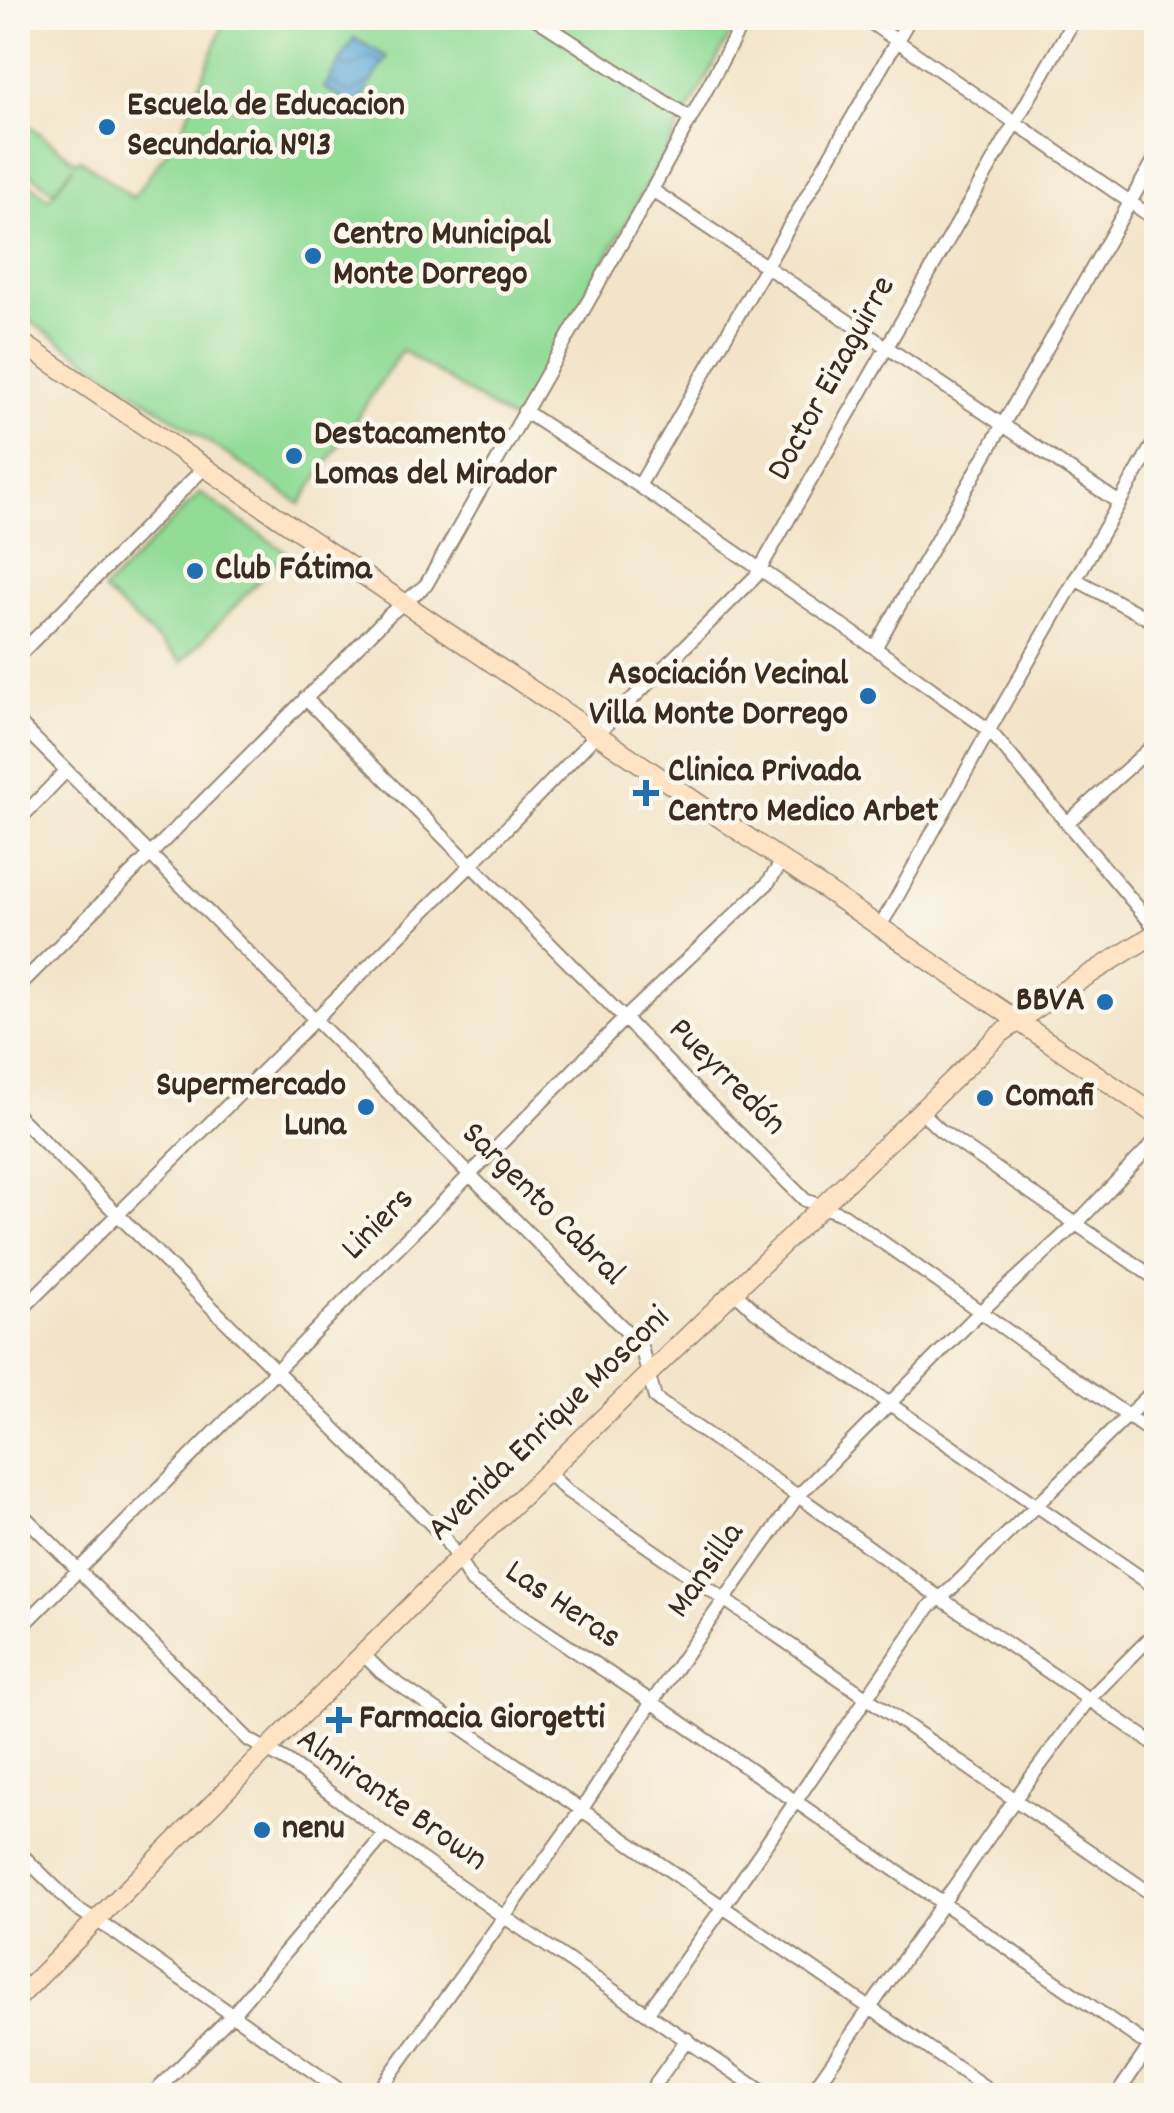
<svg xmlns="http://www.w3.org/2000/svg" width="1174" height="2113" font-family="Dekko,sans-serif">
<defs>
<pattern id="water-waves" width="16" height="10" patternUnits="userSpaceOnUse" patternTransform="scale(2.5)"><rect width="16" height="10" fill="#61aad8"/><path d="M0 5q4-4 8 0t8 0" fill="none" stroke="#518baf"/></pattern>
</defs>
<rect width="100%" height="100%" fill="#fbf7ec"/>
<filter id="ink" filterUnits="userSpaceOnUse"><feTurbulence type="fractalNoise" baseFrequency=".01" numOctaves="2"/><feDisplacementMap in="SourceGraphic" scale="20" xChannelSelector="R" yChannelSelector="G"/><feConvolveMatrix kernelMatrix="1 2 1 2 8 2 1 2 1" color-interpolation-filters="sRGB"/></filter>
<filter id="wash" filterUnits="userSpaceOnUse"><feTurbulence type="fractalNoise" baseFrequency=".0048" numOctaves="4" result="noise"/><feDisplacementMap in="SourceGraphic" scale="40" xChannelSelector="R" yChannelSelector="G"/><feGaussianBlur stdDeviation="2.25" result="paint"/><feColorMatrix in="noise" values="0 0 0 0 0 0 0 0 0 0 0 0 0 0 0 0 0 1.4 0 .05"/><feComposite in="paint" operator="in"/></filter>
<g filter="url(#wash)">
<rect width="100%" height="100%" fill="#f3e4c9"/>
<path fill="#92dc98" stroke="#66835b" stroke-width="2.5" d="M226,18H740L515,423L402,350L300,504L18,313V174L49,199L74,166L53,191L18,164V121L20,118L76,162L80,159L133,198L181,132Z
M200,493L286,552L182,662L103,591Z"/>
<path fill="url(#water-waves)" stroke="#4e6a7b" stroke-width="2.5" d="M354,38L387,57L357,107L324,88Z"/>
</g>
<g filter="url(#ink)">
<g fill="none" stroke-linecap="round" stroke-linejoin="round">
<g stroke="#978774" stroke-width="16">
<path id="street" d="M535,18L690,118
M864,18L1156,220
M652,190L1118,502
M524,411L639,486L875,648L989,730L1156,929
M639,486L910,18
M1075,579L1156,623
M875,648L1156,157
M18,656L205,467
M305,698L805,1200L844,1215L1156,1436
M18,722L637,1342L641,1347L655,1398L661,1403L798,1496L940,1598L1156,1745
M18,821L66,771
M1067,823L1156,743
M879,927L891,908L989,730L1156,439
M18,987L390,614L426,585L652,190L745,18
M920,1111L940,1130L1156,1279
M18,1116L432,1525L445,1539L472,1582L652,1702L1156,2051
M734,1291L755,1311L1156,1588
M18,1313L470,866L597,734L756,576L1075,18
M547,1472L567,1491L1156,1897
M18,1510L249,1740L288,1762L385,1834L503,1916L769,2096
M18,1631L624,1019L767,884L782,862
M364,1655L381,1672L998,2096
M18,1851L76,1908L113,1931L348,2096
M648,2012L723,1907L929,1607L951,1589L1156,1388
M151,2096L232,2015L385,1834
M375,2096L582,1809L652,1702L798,1496L980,1312L1076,1224L1156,1140
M647,2096L687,2039
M809,2096L1015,1799L1089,1699L1156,1632
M1116,2096L1156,2037"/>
</g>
<g stroke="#978774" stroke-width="21">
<path id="secondary" d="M18,340L1156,1115
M18,1998L481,1536L999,1035L1050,999L1156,933"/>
</g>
<use href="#street" stroke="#fff" stroke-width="12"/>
<use href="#secondary" stroke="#fee4c5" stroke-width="18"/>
</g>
</g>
<g fill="#1f6fb2" stroke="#fbf7ec" stroke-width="4">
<circle cx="107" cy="127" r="10"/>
<circle cx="313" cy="256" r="10"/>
<circle cx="294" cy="456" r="10"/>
<circle cx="195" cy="571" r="10"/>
<circle cx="868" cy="696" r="10"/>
<path d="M641 778h10v10h10v10h-10v10h-10v-10h-10v-10h10z"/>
<circle cx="1105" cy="1002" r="10"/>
<circle cx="985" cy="1098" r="10"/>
<circle cx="366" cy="1107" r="10"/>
<path d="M334 1705h10v10h10v10h-10v10h-10v-10h-10v-10h10z"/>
<circle cx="262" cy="1830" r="10"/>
</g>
<g text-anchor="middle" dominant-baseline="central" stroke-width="9" stroke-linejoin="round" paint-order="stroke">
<g font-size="35" font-weight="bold" fill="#3b2a1e" stroke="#fbf7ec" text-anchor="start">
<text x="127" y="107">Escuela de Educacion<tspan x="127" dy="40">Secundaria N°13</tspan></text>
<text x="333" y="236">Centro Municipal<tspan x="333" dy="40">Monte Dorrego</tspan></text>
<text x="314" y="436">Destacamento<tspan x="314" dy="40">Lomas del Mirador</tspan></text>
<text x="215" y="571">Club Fátima</text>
<text x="848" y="676" text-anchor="end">Asociación Vecinal<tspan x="848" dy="40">Villa Monte Dorrego</tspan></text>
<text x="668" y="773">Clinica Privada<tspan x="668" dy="40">Centro Medico Arbet</tspan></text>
<text x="1085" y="1002" text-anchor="end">BBVA</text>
<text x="346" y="1087" text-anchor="end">Supermercado<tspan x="346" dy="40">Luna</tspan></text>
<text x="1005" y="1098">Comafi</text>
<text x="359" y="1720">Farmacia Giorgetti</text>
<text x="282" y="1830">nenu</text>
</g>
<g font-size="35" fill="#3b2a1e" stroke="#fbf7ec">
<text transform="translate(833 379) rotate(-61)">Doctor Eizaguirre</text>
<text transform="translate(726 1078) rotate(45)">Pueyrredón</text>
<text transform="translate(542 1205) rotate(45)">Sargento Cabral</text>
<text transform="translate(379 1225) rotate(-45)">Liniers</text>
<text transform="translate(550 1425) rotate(-44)">Avenida Enrique Mosconi</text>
<text transform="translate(707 1571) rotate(-55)">Mansilla</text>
<text transform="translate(562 1606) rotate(34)">Las Heras</text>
<text transform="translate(391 1801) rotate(35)">Almirante Brown</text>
</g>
</g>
<rect width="1174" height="2113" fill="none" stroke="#fbf7ec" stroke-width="60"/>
</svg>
